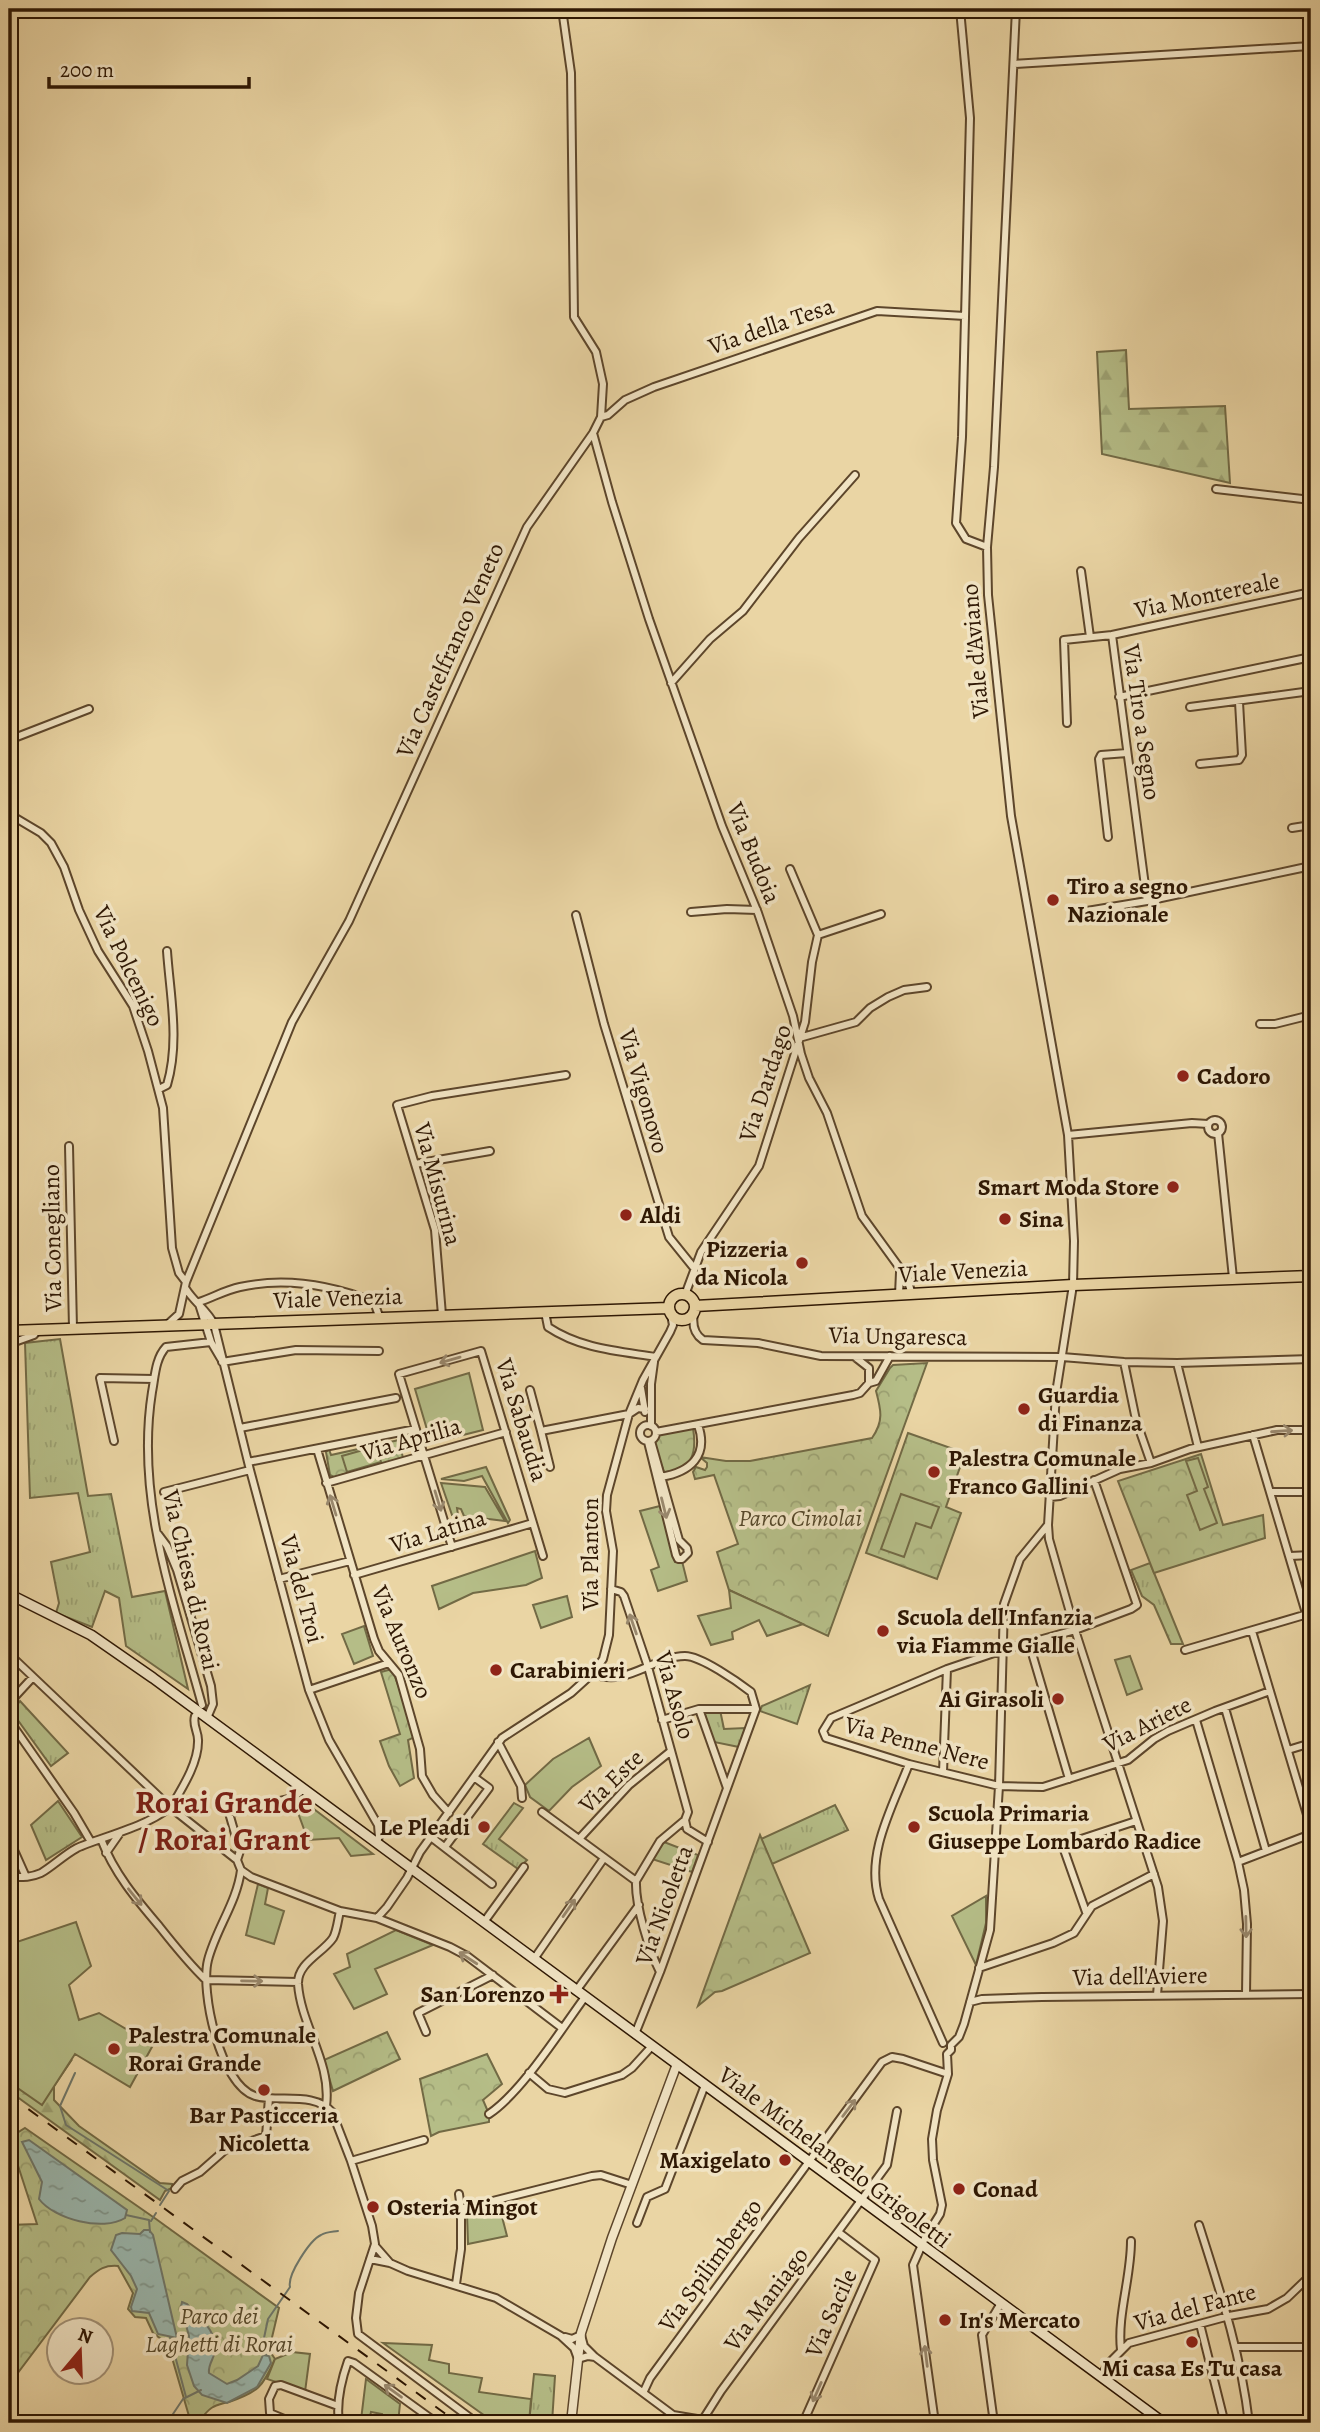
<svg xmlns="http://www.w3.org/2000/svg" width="1320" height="2432" font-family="Alegreya,serif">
<defs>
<pattern id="grass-tufts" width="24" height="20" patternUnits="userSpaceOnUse" patternTransform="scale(1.75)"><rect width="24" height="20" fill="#b5bd87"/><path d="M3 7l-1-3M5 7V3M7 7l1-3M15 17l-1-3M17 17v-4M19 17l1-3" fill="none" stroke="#9ca273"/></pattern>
<pattern id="forest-firs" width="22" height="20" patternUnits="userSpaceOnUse" patternTransform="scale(1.75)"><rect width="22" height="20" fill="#b5bd87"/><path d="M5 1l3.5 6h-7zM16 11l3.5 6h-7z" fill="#9ca273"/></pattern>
<pattern id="park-crowns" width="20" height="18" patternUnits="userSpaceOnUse" patternTransform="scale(1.75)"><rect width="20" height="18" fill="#b5bd87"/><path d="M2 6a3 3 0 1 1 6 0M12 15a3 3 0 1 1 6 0" fill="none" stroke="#9ca273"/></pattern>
<pattern id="water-ripples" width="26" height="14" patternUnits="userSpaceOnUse" patternTransform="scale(1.75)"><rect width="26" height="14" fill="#9ab7ae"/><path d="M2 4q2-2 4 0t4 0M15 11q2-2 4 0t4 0" fill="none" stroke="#7e948b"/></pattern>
</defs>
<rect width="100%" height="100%" fill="#ead5a4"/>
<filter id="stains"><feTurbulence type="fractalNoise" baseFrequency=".00286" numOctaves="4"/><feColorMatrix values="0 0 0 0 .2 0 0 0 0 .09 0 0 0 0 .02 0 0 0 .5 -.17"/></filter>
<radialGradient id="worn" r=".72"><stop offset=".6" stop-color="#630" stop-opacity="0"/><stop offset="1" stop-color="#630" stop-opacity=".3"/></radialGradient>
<path fill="url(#grass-tufts)" stroke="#726a45" stroke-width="2" d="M60,1339L88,1496L111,1494L132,1597L165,1591L188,1689L126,1646L119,1598L105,1591L92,1627L56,1613L59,1603L51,1562L90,1552L78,1493L30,1498L25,1343Z
M1150,1563L1183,1644H1171L1154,1605L1142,1596L1131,1570Z
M810,1685L797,1724L760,1711L762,1706Z
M20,1701L68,1753L51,1766L12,1712Z
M720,1710L724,1729L745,1728L739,1747L714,1742L704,1712Z
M58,1801L82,1837L46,1860L31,1825Z
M514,1803L523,1808L499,1839L527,1860L518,1869L483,1844Z
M835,1805L848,1830L772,1864L761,1839Z
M534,2374L555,2376L552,2423H529Z"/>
<path fill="url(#forest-firs)" stroke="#726a45" stroke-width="2" d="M1126,350L1129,409L1225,406L1230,483L1102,454L1097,352Z
M71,2061L54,2086V2100L79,2126L160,2183L172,2184V2188L165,2191L160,2200L9,2091V2073Z"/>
<path fill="url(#park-crowns)" stroke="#726a45" stroke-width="2" d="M927,1363L828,1636L729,1590L717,1552L738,1544L714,1475L695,1479L693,1472L696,1467L705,1470L707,1467V1463L700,1457L726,1461H750L872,1438C884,1421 881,1410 876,1391L890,1368L893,1365Z
M693,1428C697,1453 693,1470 664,1472L653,1441L658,1434Z
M908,1433L965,1453L946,1507L961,1513L937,1579L866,1553Z
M399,1440L403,1458L334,1477L330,1475L326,1452L329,1449L331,1455Z
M1201,1454L1223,1525L1263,1515L1265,1538L1154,1573L1118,1481Z
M392,1669L417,1736L408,1740L414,1778L400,1786L389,1766L380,1741L400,1734L381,1672Z
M760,1835L810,1953L722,1991L715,1992L698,2006Z
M387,2032L400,2059L333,2091L324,2060Z
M487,2054L502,2084L483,2100L489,2114V2122L439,2132L431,2136L420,2079Z
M25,2128L156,2219L279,2308L269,2350L275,2359C263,2387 258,2392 229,2402C224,2403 217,2405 213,2407C204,2412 202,2422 191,2423L168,2344L153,2333L146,2318L135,2317L128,2309L133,2293L118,2266C105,2265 99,2269 90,2277L11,2382H9V2225L37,2224L9,2138Z"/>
<path fill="#b5bd87" stroke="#726a45" stroke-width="2" d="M469,1373L483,1430L431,1443L415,1389Z
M377,1446L381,1462L347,1472L342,1456Z
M1198,1458L1208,1487L1204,1489L1217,1523L1200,1530L1187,1495L1197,1491L1186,1461Z
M486,1467L510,1520L508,1523L482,1476L464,1481L441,1479Z
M441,1483L485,1487L505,1521L464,1516L461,1509L457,1508L458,1515H452Z
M901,1494L939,1507L931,1528L916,1523L904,1557L881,1549Z
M660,1506L675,1562L682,1561L687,1581L658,1591L651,1570L659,1567L640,1511Z
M535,1551L542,1578L526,1585L473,1593L439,1609L432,1586Z
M729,1590L803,1624L767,1636L759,1620L732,1632L733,1639L711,1645L698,1616L731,1608Z
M567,1596L572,1617L541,1628L533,1605Z
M364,1626L373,1656L354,1664L342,1634Z
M1130,1656L1142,1689L1127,1695L1115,1660Z
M589,1738L601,1766L572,1787L549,1811L530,1797L525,1785L553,1759Z
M302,1800L373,1854L351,1856L339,1838L308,1840L294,1802Z
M664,1842L698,1855L692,1872L652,1859Z
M258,1884L268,1888L265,1904L284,1911L274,1944L246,1935Z
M986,1896V1923L976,1965L952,1916Z
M9,1910L17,1942L76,1922L91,1966L69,1985L79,2020L99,2013L153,2045L130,2087L75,2054L42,2105L9,2082Z
M396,1930L433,1945L375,1969L387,1994L354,2009L334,1974L350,1967L347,1954Z
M500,2209L507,2236L468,2244L467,2213Z
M383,2343L432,2345L429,2360L449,2364V2373L482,2378L479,2392L531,2399L529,2423H495Z
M292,2352L310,2354L305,2392L267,2379L275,2359Z
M366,2379L400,2404L398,2423H381L382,2414L371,2412L369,2421L361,2420Z"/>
<path fill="url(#water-ripples)" stroke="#6f776a" stroke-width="2" d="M29,2140L127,2210L125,2218C103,2232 54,2219 39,2199L42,2182L22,2142Z
M144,2230H149L153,2235L177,2338L158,2334L149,2313L132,2311L131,2307L137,2289L131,2276L111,2250L116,2235L122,2233L140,2234Z
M182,2302L187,2304C200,2319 217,2330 215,2351C214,2359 208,2364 209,2373L227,2384L237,2380L258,2366L263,2355L269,2356L271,2363L257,2387L227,2403L202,2395L194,2386L187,2365L189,2336L181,2307Z"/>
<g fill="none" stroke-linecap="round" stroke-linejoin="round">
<path stroke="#6f776a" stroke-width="2" d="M75,2073L60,2106L66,2125L169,2191L160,2205
M126,2215L149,2220L150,2232
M151,2221L156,2213
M170,2337L186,2397
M266,2355L264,2338L268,2319L290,2287C287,2275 310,2240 321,2235C326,2232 332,2232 338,2231
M167,2423L183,2399L201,2390"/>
<g stroke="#5d462b" stroke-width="10">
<path id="minor" d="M960,9L970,118L962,437L956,523L966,539L987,547
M1016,9L994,467L987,547L988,595L1011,816L1068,1135L1074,1241L1073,1285L1056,1393L1048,1525L1049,1539L1075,1630L1158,1887L1163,1921L1157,1995
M1014,64L1311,46
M601,417L608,415L625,400L654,387L877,311L965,316
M593,433L612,502L649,619L722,826L758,913L793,1016L801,1054L809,1078L827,1113L862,1216L907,1278L912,1295
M1216,489L1311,500
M1081,571L1090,637
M1112,635L1311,592
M671,683L710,639L743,611L799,538L855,475
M1119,697L1311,657
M1190,707L1311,691
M1067,723L1064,640L1112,635L1147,901
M9,740L89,709
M1200,764L1239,760L1242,755L1239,702
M9,814L41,833L51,843L64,867L79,910L98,951L133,1006L148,1051L163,1108L172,1248L179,1273L186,1282
M1292,828L1311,825
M1108,837L1099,759L1101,755L1127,753
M691,912L727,909L757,910
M1081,912L1147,901L1311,866
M576,915L604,1024L669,1237L694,1268
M818,935L881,914
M1260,1024H1275L1311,1015
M799,1038L856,1022L870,1008L888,997L904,990L927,987
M159,1089L167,1085C180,1041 170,995 167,951
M1208 1127a7 7 0 1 1 14 0a7 7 0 1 1-14 0Z
M1218,1133L1233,1278
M1068,1135L1192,1123L1208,1124
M69,1146L73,1328
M415,1164L490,1151
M186,1289C194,1302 207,1310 214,1324L250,1470L309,1690L329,1740L378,1825L379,1837L376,1842
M685,1295L701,1252L759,1166L805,1022L812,962L818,935L790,869
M899,1295L900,1272
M199,1302C212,1298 225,1290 240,1287C285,1277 331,1285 374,1302L379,1316
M199,1304L211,1342L221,1359
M545,1312L548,1327C581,1349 618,1351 656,1357
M694,1313C692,1324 694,1334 703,1340L758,1343L821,1356L1062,1357L1124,1362L1177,1363L1311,1359
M442,1315L435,1230L397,1105L432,1096L566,1075
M168,1324L179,1314L186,1282L292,1022L349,921L527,527L593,433L601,417L603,384L596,352L574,317L571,73L562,9
M9,1344L34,1335L37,1331
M855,1357L869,1368V1383L876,1381L890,1356
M222,1362L296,1350L379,1351
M1124,1362L1136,1420L1151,1463
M1177,1363L1198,1447
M641,1388L645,1412
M530,1390L541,1431L629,1414L638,1408L645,1409
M640 1433a8 8 0 1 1 16 0a8 8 0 1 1-16 0Z
M651,1426V1384L654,1362
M240,1428L396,1398
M541,1431L550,1467
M656,1432L853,1395L860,1393L869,1383
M1253,1435L1311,1630
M114,1441L100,1378L154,1379
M648,1442L676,1555L678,1559H682L688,1553L687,1548L679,1540L651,1441
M317,1449L374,1639L379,1651L399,1675L420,1749L422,1776L433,1795L449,1813
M248,1462L416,1429
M661,1477C690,1472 709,1456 698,1425
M1094,1480L1137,1605L1131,1609L1075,1630L1003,1650L947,1669L831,1718L823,1731L826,1738L909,1764L999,1786L1043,1787L1128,1760L1154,1739L1168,1731L1215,1711L1270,1691
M326,1483L506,1432
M164,1492L250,1470
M1271,1492H1311
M1050,1497L1060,1496L1120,1469L1151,1463L1190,1449L1277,1430H1311
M158,1534L167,1546L177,1570L211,1686L213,1704L207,1718
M452,1547L399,1374L481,1351L543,1556
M1290,1556L1311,1555
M354,1575L533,1523
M279,1579L350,1561
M611,1589L621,1592L624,1596L648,1667L688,1812L685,1820L660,1841L636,1881
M1252,1631L1311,1828
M1029,1643L1069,1779
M1185,1650L1311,1613
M9,1654L170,1807L237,1860L241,1870L251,1877L340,1911L377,1918L387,1907L407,1878L420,1852L502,1738L571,1693L593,1673L603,1659L609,1635L613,1551L606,1511L607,1495L629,1414L643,1380L670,1332L673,1325L671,1315
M593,1673C624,1689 653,1656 685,1656C701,1656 738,1682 751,1692L756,1709L660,1972L635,2034
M309,1690L389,1663
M9,1703L33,1677
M202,1705C174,1602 135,1500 152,1392C155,1377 155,1359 166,1347L211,1342
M1225,1708L1266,1851
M699,1709L727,1788
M9,1720L74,1813L91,1842
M662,1720L699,1709H756
M1196,1720L1238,1862L1244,1890L1247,1924L1246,1994
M498,1742L521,1786L522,1798
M1288,1750L1311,1743
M909,1764C893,1806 865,1854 879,1899L943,2043
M943,1772L947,1669
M542,1812L636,1881C635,1906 649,1950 660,1972
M685,1820L687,1829L708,1842
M431,1837L492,1884
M9,1839L26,1877
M101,1839C114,1873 136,1899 159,1926C174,1945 189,1964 206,1980L298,1982
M579,1839L629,1785L671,1751
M445,1847L489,1788L474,1777
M106,1853L120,1833
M237,1860L240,1851L229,1813L292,1798L304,1789
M1238,1862L1311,1834
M241,1870C237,1902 216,1929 208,1960C200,1991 220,2085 255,2096C279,2103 314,2091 332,2112L351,2161L372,2226L375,2244L359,2293L356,2318L358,2334L477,2423
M9,1877C20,1877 30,1878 41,1873C53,1866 64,1855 77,1848C101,1837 160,1823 174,1802C184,1785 198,1762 198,1742C199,1732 192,1726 195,1716
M1086,1912L1063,1847L1066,1844L1136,1821
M377,1918L450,1947L467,1956L562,2028
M484,1922L524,1867
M534,1959L604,1858
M979,1968L1053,1943L1074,1933L1092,1906L1154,1874
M576,1991L639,1905
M970,2002L982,1999L1042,1997L1311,1994
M426,2032L418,2013L493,1975
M529,2073L548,2089L565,2093L622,2075L632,2068L652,2046
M326,2106C332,2063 301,2026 298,1984C297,1963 323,1953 333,1938C337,1931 338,1919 340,1911
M489,2114C522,2092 560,2031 585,1997
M351,2161L424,2140
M175,2189L182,2181L200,2172L225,2150L266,2136L269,2098
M459,2194L461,2209
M637,2223L647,2197L665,2189L705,2085
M1199,2225C1220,2291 1241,2354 1249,2423
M376,2247L390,2263
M370,2259L390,2263L408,2271L496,2298L561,2336L574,2348L578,2359L588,2356L595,2357
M456,2284L461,2249V2209L592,2176L601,2175L632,2185
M1200,2324L1223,2416L1221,2423
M565,2337L572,2339L581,2335L584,2346L595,2357L673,2415L721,2423
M1236,2347H1311
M1121,2350C1117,2315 1131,2278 1131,2241
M1101,2376L1109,2363L1129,2343L1229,2316L1268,2309L1287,2298L1311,2275
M644,2391L650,2378L882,2062L892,2057L903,2059L948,2074
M702,2421L721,2391L887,2165L897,2111
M197,2423H204
M294,2423L270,2413L269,2399L275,2386L281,2385L338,2406
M339,2423C336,2402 341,2381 348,2361L354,2363L437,2423
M803,2423L875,2260L838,2232
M935,2423L913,2265L925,2238L940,2214L942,2205L933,2160L932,2139L937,2110L948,2074L947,2054L951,2050V2045L959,2037L964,2024L990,1930L999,1786L1004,1604L1020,1559L1047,1526
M994,2423L982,2335L1001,2303"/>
</g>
<g stroke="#5d462b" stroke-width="11">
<path id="tertiary" d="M571,2423L581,2333L612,2238L677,2064"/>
</g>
<g stroke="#2e1703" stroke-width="12">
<path id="secondary" d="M9,1594L91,1635L153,1678L1164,2423"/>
</g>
<g stroke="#2e1703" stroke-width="13">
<path id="primary" d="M669 1307a13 13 0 1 1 26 0a13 13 0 1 1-26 0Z
M695,1306L1073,1285L1311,1276
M9,1331L669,1308"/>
</g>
<use href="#minor" stroke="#f1e4c4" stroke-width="6"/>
<use href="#tertiary" stroke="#f1e4c4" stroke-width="8"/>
<use href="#secondary" stroke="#f1e4c4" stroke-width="9"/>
<use href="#primary" stroke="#ead5a4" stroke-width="10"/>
<path stroke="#2e1703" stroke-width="2" stroke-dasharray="12 12" stroke-linecap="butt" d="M9,2095L458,2423"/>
</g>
<defs><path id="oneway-shaft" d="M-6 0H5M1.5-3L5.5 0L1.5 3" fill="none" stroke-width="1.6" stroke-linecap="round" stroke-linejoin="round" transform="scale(1.75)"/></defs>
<g stroke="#99886d">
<use href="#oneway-shaft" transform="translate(450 1360) rotate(164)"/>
<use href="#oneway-shaft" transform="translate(1282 1431) rotate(-4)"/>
<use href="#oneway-shaft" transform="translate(438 1501) rotate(73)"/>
<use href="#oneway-shaft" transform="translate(333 1505) rotate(-107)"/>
<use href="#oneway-shaft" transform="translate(664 1508) rotate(76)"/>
<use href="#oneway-shaft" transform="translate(633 1624) rotate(-109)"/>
<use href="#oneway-shaft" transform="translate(135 1897) rotate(51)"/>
<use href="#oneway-shaft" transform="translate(569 1908) rotate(-55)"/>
<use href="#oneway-shaft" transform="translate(1246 1927) rotate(89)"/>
<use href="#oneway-shaft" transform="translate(468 1958) rotate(-147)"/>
<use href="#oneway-shaft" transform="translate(252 1981) rotate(1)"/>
<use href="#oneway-shaft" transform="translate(849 2108) rotate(-53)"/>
<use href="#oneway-shaft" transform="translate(926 2356) rotate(-97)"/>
<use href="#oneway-shaft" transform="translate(393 2391) rotate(-144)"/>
<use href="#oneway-shaft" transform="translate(817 2392) rotate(114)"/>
</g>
<g fill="#8f2418" stroke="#f1e4c4" stroke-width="2.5">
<circle cx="1053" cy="900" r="7"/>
<circle cx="1183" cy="1076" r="7"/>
<circle cx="1173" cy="1187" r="7"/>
<circle cx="626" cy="1215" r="7"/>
<circle cx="1005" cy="1219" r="7"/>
<circle cx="802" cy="1263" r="7"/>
<circle cx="1024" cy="1409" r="7"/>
<circle cx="934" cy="1472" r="7"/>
<circle cx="883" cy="1631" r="7"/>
<circle cx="496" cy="1670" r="7"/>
<circle cx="1058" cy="1699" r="7"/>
<circle cx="484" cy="1827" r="7"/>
<circle cx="914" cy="1827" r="7"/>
<path d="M555.5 1983.5h7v7h7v7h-7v7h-7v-7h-7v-7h7z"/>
<circle cx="114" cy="2049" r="7"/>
<circle cx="264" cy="2090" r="7"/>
<circle cx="785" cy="2160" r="7"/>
<circle cx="959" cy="2189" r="7"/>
<circle cx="373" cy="2207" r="7"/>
<circle cx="945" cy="2320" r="7"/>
<circle cx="1192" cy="2342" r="7"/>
</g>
<g text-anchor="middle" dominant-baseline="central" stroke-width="7" stroke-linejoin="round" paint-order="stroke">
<g font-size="24" fill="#2e1703" stroke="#f1e4c4">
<text transform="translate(771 326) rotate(-19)">Via della Tesa</text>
<text transform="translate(1207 595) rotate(-12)">Via Montereale</text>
<text transform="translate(450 650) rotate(-66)">Via Castelfranco Veneto</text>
<text transform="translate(975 651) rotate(-95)">Viale d'Aviano</text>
<text transform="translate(1142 722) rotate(82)">Via Tiro a Segno</text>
<text transform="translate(754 853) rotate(68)">Via Budoia</text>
<text transform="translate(129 966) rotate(64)">Via Polcenigo</text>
<text transform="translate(765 1083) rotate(-72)">Via Dardago</text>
<text transform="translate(644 1091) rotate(74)">Via Vigonovo</text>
<text transform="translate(438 1184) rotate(75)">Via Misurina</text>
<text transform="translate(52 1238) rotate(-91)">Via Conegliano</text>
<text transform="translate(963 1271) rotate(-3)">Viale Venezia</text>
<text transform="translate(338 1298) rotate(-2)">Viale Venezia</text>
<text transform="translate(898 1336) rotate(1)">Via Ungaresca</text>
<text transform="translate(522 1420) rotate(73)">Via Sabaudia</text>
<text transform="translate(411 1439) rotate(-16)">Via Aprilia</text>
<text transform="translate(438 1531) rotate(-17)">Via Latina</text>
<text transform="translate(590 1554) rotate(-90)">Via Planton</text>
<text transform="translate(191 1580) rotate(77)">Via Chiesa di Rorai</text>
<text transform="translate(302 1589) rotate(75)">Via del Troi</text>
<text transform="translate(402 1642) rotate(67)">Via Auronzo</text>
<text transform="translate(675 1695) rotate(74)">Via Asolo</text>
<text transform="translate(1147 1724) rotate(-27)">Via Ariete</text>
<text transform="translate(917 1743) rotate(15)">Via Penne Nere</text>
<text transform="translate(611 1781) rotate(-44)">Via Este</text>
<text transform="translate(664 1905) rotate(-70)">Via Nicoletta</text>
<text transform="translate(1140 1976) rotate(-1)">Via dell'Aviere</text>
<text transform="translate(835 2157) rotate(37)">Viale Michelangelo Grigoletti</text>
<text transform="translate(710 2265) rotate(-54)">Via Spilimbergo</text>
<text transform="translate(766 2299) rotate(-53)">Via Maniago</text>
<text transform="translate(1195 2307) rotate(-15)">Via del Fante</text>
<text transform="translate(831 2313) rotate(-66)">Via Sacile</text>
</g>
<g font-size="24" font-weight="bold" fill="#2e1703" stroke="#f1e4c4" text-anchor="start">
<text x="1067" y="886">Tiro a segno<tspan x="1067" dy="28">Nazionale</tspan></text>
<text x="1197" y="1076">Cadoro</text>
<text x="1159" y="1187" text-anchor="end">Smart Moda Store</text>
<text x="640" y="1215">Aldi</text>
<text x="1019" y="1219">Sina</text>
<text x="788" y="1249" text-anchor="end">Pizzeria<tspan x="788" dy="28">da Nicola</tspan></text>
<text x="1038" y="1395">Guardia<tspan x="1038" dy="28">di Finanza</tspan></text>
<text x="948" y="1458">Palestra Comunale<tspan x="948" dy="28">Franco Gallini</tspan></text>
<text x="897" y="1617">Scuola dell'Infanzia<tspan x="897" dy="28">via Fiamme Gialle</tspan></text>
<text x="510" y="1670">Carabinieri</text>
<text x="1044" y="1699" text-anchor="end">Ai Girasoli</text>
<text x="928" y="1813">Scuola Primaria<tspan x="928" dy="28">Giuseppe Lombardo Radice</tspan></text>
<text x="470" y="1827" text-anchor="end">Le Pleadi</text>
<text x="545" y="1994" text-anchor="end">San Lorenzo</text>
<text x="128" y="2035">Palestra Comunale<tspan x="128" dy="28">Rorai Grande</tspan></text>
<text x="264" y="2115" text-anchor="middle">Bar Pasticceria<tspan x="264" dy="28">Nicoletta</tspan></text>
<text x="771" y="2160" text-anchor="end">Maxigelato</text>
<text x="973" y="2189">Conad</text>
<text x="387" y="2207">Osteria Mingot</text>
<text x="959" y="2320">In's Mercato</text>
<text x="1192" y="2368" text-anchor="middle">Mi casa Es Tu casa</text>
</g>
<g font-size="24" font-style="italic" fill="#56492b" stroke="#f1e4c4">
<text x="800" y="1518">Parco Cimolai</text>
<text x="219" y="2316">Parco dei<tspan x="219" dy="28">Laghetti di Rorai</tspan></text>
</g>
<g font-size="32" font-weight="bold" fill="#7a1f14" stroke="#f1e4c4">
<text x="224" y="1802">Rorai Grande<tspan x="224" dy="37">/ Rorai Grant</tspan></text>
</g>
</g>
<rect width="1320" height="2432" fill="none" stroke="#ead5a4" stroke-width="35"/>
<rect x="10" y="10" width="1299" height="2411" fill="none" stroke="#2e1703" stroke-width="3.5"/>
<rect x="18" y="18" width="1285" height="2397" fill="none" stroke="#2e1703" stroke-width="2"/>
<g transform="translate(80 2351) rotate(19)"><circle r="33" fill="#f1e4c4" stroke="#a39277" stroke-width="2"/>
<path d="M0-5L12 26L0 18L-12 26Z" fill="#8f2418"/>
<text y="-10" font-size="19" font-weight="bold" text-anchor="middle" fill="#2e1703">N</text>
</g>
<path d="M49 77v10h200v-10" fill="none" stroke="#2e1703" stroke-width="3.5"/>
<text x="60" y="77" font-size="21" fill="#2e1703" stroke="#f1e4c4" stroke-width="5" paint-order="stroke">200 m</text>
<rect width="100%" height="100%" filter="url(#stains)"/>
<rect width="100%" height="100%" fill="url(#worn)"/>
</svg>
